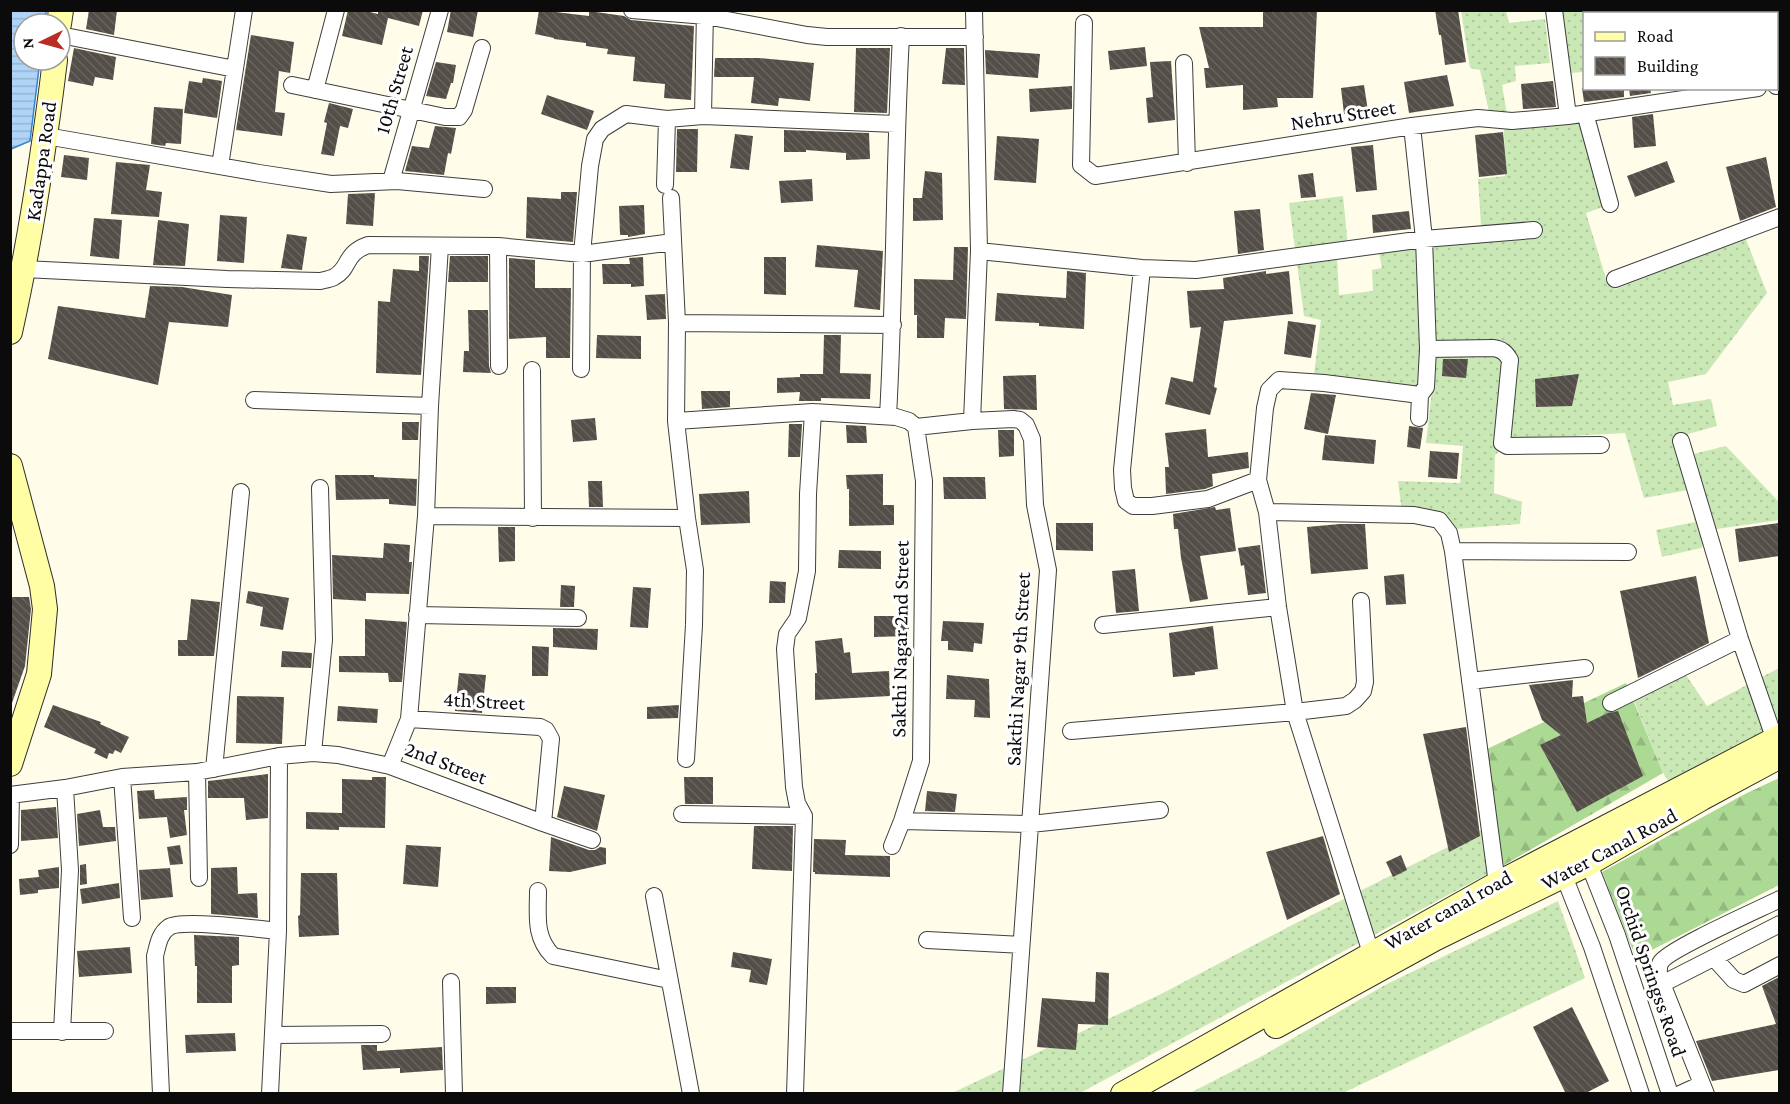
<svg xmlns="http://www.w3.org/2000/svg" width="1790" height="1104" font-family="'Crimson Pro',serif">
<defs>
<pattern id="grass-dots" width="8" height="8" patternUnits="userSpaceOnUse" patternTransform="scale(1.5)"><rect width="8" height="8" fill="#cae8b5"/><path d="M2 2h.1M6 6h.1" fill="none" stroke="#acc69a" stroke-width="1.8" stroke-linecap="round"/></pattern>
<pattern id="forest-firs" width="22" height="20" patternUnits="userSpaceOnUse" patternTransform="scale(1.5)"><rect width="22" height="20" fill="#acd994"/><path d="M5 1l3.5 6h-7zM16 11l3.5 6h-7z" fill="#93b97e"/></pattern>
<pattern id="water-rules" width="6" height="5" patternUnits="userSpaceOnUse" patternTransform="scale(1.5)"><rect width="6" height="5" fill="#afd4f6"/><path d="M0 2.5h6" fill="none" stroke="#95b5d2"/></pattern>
<pattern id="building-back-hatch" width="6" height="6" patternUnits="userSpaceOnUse" patternTransform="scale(1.5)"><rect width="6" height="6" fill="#544e48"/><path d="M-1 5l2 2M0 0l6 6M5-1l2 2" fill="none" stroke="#68635e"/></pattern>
</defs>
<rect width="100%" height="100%" fill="#fffdea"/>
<path fill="url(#grass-dots)" d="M1461,11H1506L1509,23L1545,19L1550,63L1515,66L1516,81L1502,85L1507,114L1489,112L1480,70L1470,68Z
M1562,11H1614V13L1584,14V72L1570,73Z
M1579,121L1603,207L1586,213L1607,282L1616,289L1745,237L1767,293L1706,374L1668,382L1673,405L1711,399L1717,426L1688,434L1693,454L1726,446L1779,502V520L1717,529L1701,548L1662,557L1656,530L1695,522L1688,490L1644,498L1625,433L1513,439L1495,455L1494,493L1522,502L1520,524L1456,529L1403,520L1398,481L1460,483L1463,446L1426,443L1432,390L1314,374L1321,320L1304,316L1289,203L1343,196L1349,256L1337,258L1339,295L1373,291L1372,270L1382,268L1379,253L1418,247L1482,241L1478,179L1505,176L1504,128L1514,129Z
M1779,668V725L1669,782L1663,773L1634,701L1686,675L1707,706Z
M1494,824L1504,865L1080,1093L950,1094L1161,994L1296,923Z
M1558,901L1585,978L1343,1093H1190L1264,1055L1385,985Z"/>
<path fill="url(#forest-firs)" d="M1626,683L1663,773L1504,865L1494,824L1487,749Z
M1779,778V885L1636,958L1602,872L1745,794Z"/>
<path fill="url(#water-rules)" stroke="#3682cc" stroke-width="1.5" d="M11,10L46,11L45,24H24V60H40L30,141L11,149Z"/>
<path fill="url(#building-back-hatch)" d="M89,10H117L114,35L86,29Z
M348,10H362L378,14V10H423L419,26L388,18L382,45L342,36Z
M451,10H478L473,37L447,32Z
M539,10L589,16V11L624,16L631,20L694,26L691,100L664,98L665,84L633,81L635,57L607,54L608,49L586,46V43L554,39V38L535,34Z
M1263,10H1317L1313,98H1277L1278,107L1243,110V85L1206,88L1204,68H1209L1199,27H1263Z
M1435,10H1458L1466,62L1445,65L1441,35H1439Z
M251,35L294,42L290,73L279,71L275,112L285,113L282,136L236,130Z
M1145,47L1147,66L1110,70L1108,51Z
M74,48L116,57L113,80L95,77L93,86L68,81Z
M856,48H890L887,113L854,112Z
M946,48H964L965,85L942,84Z
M985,50L1040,54L1038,78L986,74Z
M715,58H759L814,63L810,101L779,98L778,106L751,103L754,77H714Z
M1171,61L1175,120L1148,123L1146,98L1153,97L1150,62Z
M436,62L456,65L453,83H451L446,99L426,96Z
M1447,75L1454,106L1409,113L1404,82Z
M203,78L222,81L217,118L184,113L189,81L202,83Z
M1553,81L1556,107L1523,109L1521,84Z
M1364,85L1368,111L1344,114L1341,88Z
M1072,86V109L1030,112L1029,89Z
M1582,88H1624V97L1584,102Z
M1629,88H1650L1651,93L1630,96Z
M547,95L594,111L587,130L541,114Z
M329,103L353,109L348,128L340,126L334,156L321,154L327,123L324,122Z
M154,107L183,109L181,144L166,143L165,146L151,144Z
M1653,114L1656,146L1634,148L1632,117Z
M435,126L456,128L451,154L448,153L444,175L405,171L412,146L429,148Z
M677,129H698L697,172H676Z
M784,130L869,133L870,159L846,160V153L806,150V152H784Z
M1503,132L1507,174L1479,177L1475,135Z
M735,134L753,136L749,170L730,168Z
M997,136L1039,139L1036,183L994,180Z
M1373,145L1377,190L1356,192L1351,147Z
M64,155L89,158L87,180L61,177Z
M1766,157L1776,207L1740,221L1726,167Z
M1667,161L1675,182L1635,197L1627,176Z
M116,162L150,165L146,190L162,192L159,217L111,214Z
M925,171L942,173L943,220L913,221V198H922Z
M1313,173L1316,197L1301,198L1298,175Z
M812,179L813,201L781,203L779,181Z
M561,192H577L573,242L526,238L527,197L561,199Z
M375,193L373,226L346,224L348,194Z
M644,205L645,234L628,237V235H620L619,206Z
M1260,209L1264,250L1238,254L1234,211Z
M1409,211L1411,229L1373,233L1372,215Z
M220,215L247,217L244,263L217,261Z
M94,218L122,220L119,259L90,256Z
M158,220L189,224L185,266L153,265Z
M287,234L307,237L302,270L281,268Z
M817,245L883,251L880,310L854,307L858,270L815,267Z
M954,247H968L966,319L945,318L944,338H917V315H914V279L953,280Z
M419,256H429L421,375L376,373L378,301L390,302L393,269L419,271Z
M450,256H488V282H448Z
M643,257L644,286L631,287V284H603L602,264H630L629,258Z
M764,257H786V295L764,294Z
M509,258L535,260V288H571L570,358H546V337L509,339Z
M1067,271L1086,273L1084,329L1039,326V323L995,321L997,293L1066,298Z
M1266,271V274L1289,271L1293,314L1224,321L1214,387L1217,388L1210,415L1165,404L1171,377L1193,382L1201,327L1190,328L1187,291L1224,289L1223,278Z
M150,286L182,287L232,295L228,327L169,322L158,385L48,359L58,306L145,318Z
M665,294L666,319L647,320L645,295Z
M468,310H488L489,366L491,373L463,372L464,351H469Z
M1288,321L1316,325L1311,358L1284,354Z
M597,335L641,336V359L596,358Z
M824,335H841L840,373L871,374L870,399L821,398V401H799L800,392L777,393V378L800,377V374H823Z
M1443,359H1468L1466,378L1442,376Z
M1579,374L1572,406L1536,407L1535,379Z
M1036,375L1037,410L1004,409L1003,376Z
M701,391H730V407L702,409Z
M1311,393L1336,395L1328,434L1304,429Z
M595,418L597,440L573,442L571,420Z
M402,422H419L418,440H402Z
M789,424H802L800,457H788Z
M846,425L866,426L867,443H847Z
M1409,426L1423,428L1420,449L1407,447Z
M1206,429L1208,457L1248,452L1249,468L1212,474L1213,486L1205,489L1166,494L1165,467H1169L1165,433Z
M998,430H1014V456L999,457Z
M1325,435L1376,440L1374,464L1322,460Z
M1430,451L1459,453L1457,479L1428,477Z
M883,474V505H894V525L849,526V489H847L846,475Z
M335,475H374V477L417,479L416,506L389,504V499L336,500Z
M943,477H985L986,499H944Z
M588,481H602L603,507H589Z
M749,491L750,523L701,525L699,494Z
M1215,507L1216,510L1230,508L1236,551L1200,556L1208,599L1190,602L1181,558L1178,529H1174L1173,514Z
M1056,523H1093V551L1056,550Z
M1779,523V556L1739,562L1735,529Z
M1340,524H1365L1368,569L1311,574L1307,527Z
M498,527H515V561L499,562Z
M384,543L410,545L409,562H412L409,594L366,593V601L333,599L332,555L383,558Z
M1260,545L1266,593L1248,595L1244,565L1241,566L1238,548Z
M839,550L881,551V569L838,568Z
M1135,569L1139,611L1116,613L1112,571Z
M1404,574L1406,604L1386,605L1384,576Z
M1696,576L1709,643L1638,678L1620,591Z
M770,581L786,582L785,603H769Z
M561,585L575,586L574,607H560Z
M633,587L651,588L648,628L630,627Z
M248,591L289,598L283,630L260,626L263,607L246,603Z
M10,597H29L31,609L25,666L12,703L10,702Z
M191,599L220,602L214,656H178V640H187Z
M874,616H909V636L874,637Z
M365,619L407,622L402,682H389L388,673L339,672V656H365Z
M943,621L984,623L982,644L974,643L973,652L948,650V641H941Z
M1213,626L1218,669L1195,672V675L1173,677L1169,633Z
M553,628L598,629L597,650L553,647Z
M842,638L844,653L850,652L852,673L889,671L890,696L815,700V673H817L815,641Z
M532,646L549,647L548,676H532Z
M282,651L312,653L311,668L281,667Z
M459,673L486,675L482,713L455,711Z
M947,675L989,679L990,718L974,717L975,700L946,699Z
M1573,680L1572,697L1583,696L1587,723L1608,713L1618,711L1643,776L1577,812L1540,745L1561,735L1542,720L1529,685Z
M237,696L284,697L282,744L236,743Z
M53,705L101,722L100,724L129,737L121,753L115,750L113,754L109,753L107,759L94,753L96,749L44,727Z
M679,705L678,718L647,719V707Z
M338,706L378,709L377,723L337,721Z
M1466,727L1480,836L1449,852L1423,734Z
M268,774V818L246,820L244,798H208V781Z
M372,777H386L385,828L339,827V830L306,829V812L342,813V779L372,780Z
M684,777H713V804H685Z
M564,786L605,795L597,831L557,817Z
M154,790L155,799L187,797V810H184L187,835L170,838L167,817L139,819L137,791Z
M927,791L957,794L955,812L925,811Z
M56,807L58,838L21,841V810Z
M100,810L103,827H115L116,841L79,846L77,814Z
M754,826H793L792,871L752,869Z
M1323,836L1340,894L1287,920L1266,852Z
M551,837L589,850H595L600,847L606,848V864L570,872L549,871Z
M814,839L846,840L845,855L890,856V877L815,874V872H813Z
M180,845L183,864L170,865L167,847Z
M406,845L441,847L438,887L403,884Z
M1401,855L1407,870L1393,877L1386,862Z
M86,864L87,884L80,885V865Z
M59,867V888L38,890V893L20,895L19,879L39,877L38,870Z
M237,867L238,894L257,893L258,918L211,914V868Z
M170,868L173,897L141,900L139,870Z
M301,873H337L339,935L299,937L298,916L300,915Z
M119,883L120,898L82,904L80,889Z
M194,935L239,937V965L232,966V1003H197V966H195Z
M130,947L132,973L79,977L77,951Z
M733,952L772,959L767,985L749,982L751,970L731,967Z
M1096,972L1109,973L1108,1025L1078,1024L1076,1050L1037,1047L1042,998L1095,1002Z
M1779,977V1070L1712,1081L1696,1041L1776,1024L1762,986Z
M486,987H516V1003L486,1004Z
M1572,1007L1609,1081L1584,1094H1566L1533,1027Z
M235,1033L236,1051L186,1053L185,1035Z
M361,1045H377V1051L442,1047L443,1070L400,1073V1068L363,1070Z"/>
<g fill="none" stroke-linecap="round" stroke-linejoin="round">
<g stroke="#3e3e3e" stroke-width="18">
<path id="minor" d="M632,10L706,16L807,35L827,37H975
M1554,10L1568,116
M1748,10V14
M1084,23L1081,165L1095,176L1412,126L1478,118L1512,121L1568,116L1758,88
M60,35L235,69
M1184,63L1187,163
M292,85L445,117H459L464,110L482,48
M1776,86L1780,85
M315,90L336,10
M1585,113L1610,204
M703,116L705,10
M46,136L259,173L331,184L397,181L484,189
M220,166L244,10
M391,181L440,10
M665,185L667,119
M671,198L677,323L676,421L687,518L695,570L694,625L686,759
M498,246L499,366
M979,251L1142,268L1196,270L1424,239L1534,230
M1142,268L1122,470L1123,488L1126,501L1133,506H1152L1208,499L1258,480
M24,269L227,279L320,281C324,280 331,279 334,277C351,268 343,254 368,245L498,246L582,254L673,242
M1615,279L1780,217
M677,323L893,325
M1428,349L1493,348C1502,349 1506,353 1510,360L1502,443L1507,446L1601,445
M581,369L582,254L590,166L595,139L602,129L626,114L667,119L703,116L896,124
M532,370L533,518
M254,400L430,406
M888,416C895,290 894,163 901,36
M1419,418L1420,395
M676,421L813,412L896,417L909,421L916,427L972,421L1013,419L1020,420L1026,425L1032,439L1035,505L1048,570L1011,1094
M972,421L979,251L974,10
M1681,441L1740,639L1778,749
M1267,512L1414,515L1439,520L1449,533L1453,551L1497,884
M426,516L687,518
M1453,551L1628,552
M417,615L578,618
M1103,625L1278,607
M1470,681L1585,668
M1611,703L1740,639
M409,719L540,727L546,730L551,739L543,823
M1071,731L1295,712L1346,706L1355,700L1363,691L1365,682L1361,601
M313,753L324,640L320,488
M390,766L409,719L426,516L430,406L440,246
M214,769L241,492
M197,772L199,878
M122,777L132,918
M10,795L65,788L122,777L197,772L279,756L313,753L338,755L390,766L543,823L592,840
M682,814L804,816
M902,821L1031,824L1160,810
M10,845L11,795
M892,846L902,821L921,761L924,481L916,427
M1585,854L1617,935L1670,1094
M1560,866L1592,947L1641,1094
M538,891C538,916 534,937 553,956L669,980
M654,896L691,1094
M927,940L1021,945
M1714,958L1734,980L1744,984L1780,965
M1377,963L1371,953L1295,712L1278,607L1267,512L1258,480L1265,408L1269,390L1279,380L1324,383L1420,395L1426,387L1428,349L1424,239L1412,126
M451,982L454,1094
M1662,984L1780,924
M10,1031H105
M62,1032L70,870L65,788
M273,1035L382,1034
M161,1094L155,956C158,945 159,934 169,927C182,919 259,929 278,931
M270,1094L278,931L279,756
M795,1094L804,816L797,803L794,787L785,649L787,634L798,618L807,571L808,494L813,412
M1680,1094L1702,1084
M1706,1094L1659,976C1659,971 1658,966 1661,962C1669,949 1760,909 1780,899"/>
</g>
<g stroke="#2d2d2d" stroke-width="26">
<path id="secondary" d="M59,24L61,10
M10,332C30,242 44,151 55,60
M10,466L42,586L45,609L39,674L10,764
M1276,1026L1434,939L1589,863L1702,798L1780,756
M1123,1094L1497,884L1780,737"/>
</g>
<use href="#minor" stroke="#fff" stroke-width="16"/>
<use href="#secondary" stroke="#fffea5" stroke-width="24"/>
</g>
<g text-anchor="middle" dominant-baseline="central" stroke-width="6" stroke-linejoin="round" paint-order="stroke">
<g font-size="21" fill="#0b0b0b" stroke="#fff">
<text transform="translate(394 90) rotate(-74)">10th Street</text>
<text transform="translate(1343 115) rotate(-9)">Nehru Street</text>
<text transform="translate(41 161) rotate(-82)">Kadappa Road</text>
<text transform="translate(900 639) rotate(-89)">Sakthi Nagar 2nd Street</text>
<text transform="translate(1018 669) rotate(-87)">Sakthi Nagar 9th Street</text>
<text transform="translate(484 701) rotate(3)">4th Street</text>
<text transform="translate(446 763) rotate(21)">2nd Street</text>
<text transform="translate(1609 849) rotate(-28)">Water Canal Road</text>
<text transform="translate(1448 910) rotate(-29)">Water canal road</text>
<text transform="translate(1651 971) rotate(71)">Orchid Springss Road</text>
</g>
</g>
<rect width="1790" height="1104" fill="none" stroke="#0b0b0b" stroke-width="24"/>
<rect x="1583" y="12" width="195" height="78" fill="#ffffff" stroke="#9d9d9d" stroke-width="1.5"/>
<rect x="1595" y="32" width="30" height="9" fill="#fffea5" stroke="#9d9d9d" stroke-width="1.5"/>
<text x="1637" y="42" font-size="18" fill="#0b0b0b">Road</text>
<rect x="1595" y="57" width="30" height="18" fill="url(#building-back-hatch)" stroke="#9d9d9d" stroke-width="1.5"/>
<text x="1637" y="72" font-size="18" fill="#0b0b0b">Building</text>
<g transform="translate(42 42) rotate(265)"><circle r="28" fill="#ffffff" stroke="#9d9d9d" stroke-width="1.5"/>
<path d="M0-4.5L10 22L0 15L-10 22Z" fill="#ba2d25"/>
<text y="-9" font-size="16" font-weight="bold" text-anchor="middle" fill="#0b0b0b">N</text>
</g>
</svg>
